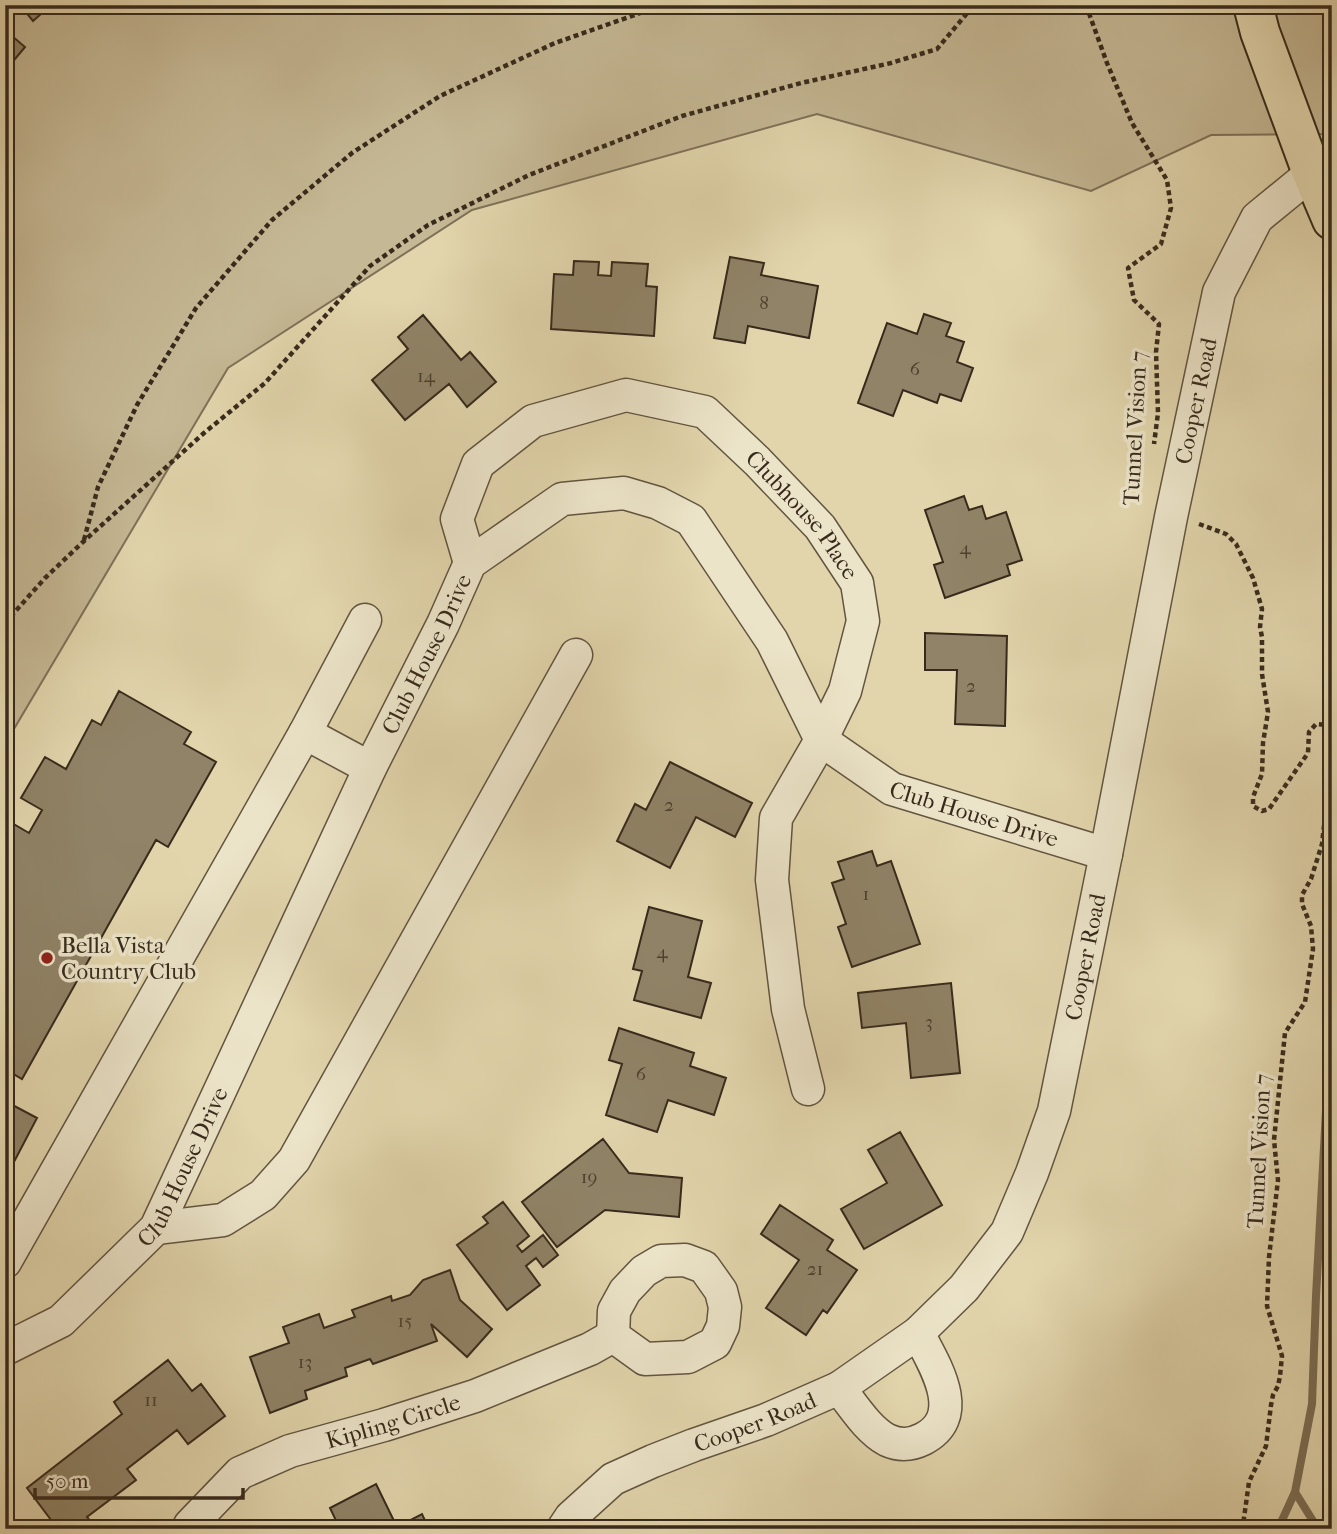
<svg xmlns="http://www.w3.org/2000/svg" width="1337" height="1534" font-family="'IM FELL French Canon',serif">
<rect width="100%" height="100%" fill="#e2d5ac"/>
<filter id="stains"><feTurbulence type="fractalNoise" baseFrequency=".00286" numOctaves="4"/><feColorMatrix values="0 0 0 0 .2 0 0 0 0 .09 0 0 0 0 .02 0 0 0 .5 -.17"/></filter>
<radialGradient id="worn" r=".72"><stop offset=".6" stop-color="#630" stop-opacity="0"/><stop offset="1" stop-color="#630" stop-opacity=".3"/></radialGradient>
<path fill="#c5b894" stroke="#7e7158" stroke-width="2" d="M5,5H1332V134L1211,135L1091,191L817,114L472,210L228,368L5,744Z"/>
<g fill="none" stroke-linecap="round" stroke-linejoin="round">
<path stroke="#7b6e55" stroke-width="8" d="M1295,1492L1318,1529
M1278,1529L1295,1492L1312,1404L1316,1296L1326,1110L1332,1066"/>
</g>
<path fill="#908367" stroke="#372a1c" stroke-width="2" d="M20,5H51L33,21Z
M5,30L25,47L5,71Z
M730,257L764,263L761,275L818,286L809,338L748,326L745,343L714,338Z
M574,261L599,262L598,275L611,276L612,262L648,264L646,286L657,287L654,336L551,329L554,274L573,275Z
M924,314L951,323L946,336L964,342L957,362L973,368L961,401L940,394L937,403L903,390L893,416L858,403L887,323L917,334Z
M423,315L461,360L470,352L496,382L467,407L449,384L405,420L372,380L408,349L398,337Z
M964,496L969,510L982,506L986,519L1006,512L1022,560L1007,565L1010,575L945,598L934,565L943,562L925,510Z
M925,633L1007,636L1005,726L955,724L957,670H925Z
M119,691L191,732L184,744L216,762L168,847L156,840L22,1079L5,1069V819L29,833L42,810L21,798L45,757L66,769L92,720L101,725Z
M670,762L752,803L735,837L696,817L670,868L617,841L635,804L646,810Z
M872,851L877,866L891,861L920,944L852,967L838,927L846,924L832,883L844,879L838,862Z
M649,907L702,921L688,977L711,983L701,1018L634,1000L642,971L633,969Z
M951,983L960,1073L911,1078L906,1023L862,1028L858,993Z
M619,1028L694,1053L690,1066L726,1078L714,1115L668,1100L657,1132L606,1115L622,1064L609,1060Z
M5,1101L37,1118L5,1179Z
M900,1132L942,1205L864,1249L841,1209L887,1183L868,1150Z
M603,1139L629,1173L682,1178L679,1217L605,1210L557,1247L522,1202Z
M503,1202L529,1236L517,1246L522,1252L543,1235L558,1255L543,1267L536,1258L526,1266L540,1285L507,1310L457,1245L488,1223L483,1217Z
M780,1205L833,1240L827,1250L857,1270L827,1313L823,1310L806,1335L766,1308L799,1260L761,1234Z
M450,1270L460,1300L492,1329L467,1357L431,1324L437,1341L373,1364L370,1359L345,1368L347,1376L305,1391L307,1399L270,1413L250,1357L289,1343L283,1327L319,1314L324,1328L355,1317L352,1310L391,1296L392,1301L410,1295L423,1280Z
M168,1360L192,1391L201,1384L225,1416L188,1444L177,1430L127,1469L136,1480L87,1517L97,1529H50L49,1527L54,1524L27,1488L122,1414L114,1402Z
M376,1484L397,1527L422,1514L429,1529H340L330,1508Z"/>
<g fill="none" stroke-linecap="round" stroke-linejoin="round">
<g stroke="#625540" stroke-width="35">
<g id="minor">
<path id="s1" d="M470,563L457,519L478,464L533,421L626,395L705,412L757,461L820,527L857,583L863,621L845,691L821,740L776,818L772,880L788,1009L808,1089"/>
<path d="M305,733L370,768"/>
<path d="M156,1228L223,1220L263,1195L294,1160L576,655"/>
<path d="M685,1260L704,1267L721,1291L725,1307L723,1326L715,1343L688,1357L645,1359L613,1336L614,1311L625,1291L644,1271L661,1261Z"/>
<path d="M5,1262L305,733L365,620"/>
<path id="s2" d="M5,1349L61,1321L156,1228L370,768L443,624L470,563L562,499L624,493L658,503L691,520L772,641L821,740L892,789L1106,854"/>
<path d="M839,1388C853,1405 867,1429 887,1440C900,1446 911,1445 923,1439C968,1416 934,1364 918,1333"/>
<path id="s3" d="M191,1529L190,1525L240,1473L290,1451L384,1425L475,1396L590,1349L613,1336"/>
<path id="s4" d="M563,1529L571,1517L613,1479L653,1461L694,1445L766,1420L839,1388L918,1333L964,1288L1007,1232L1032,1173L1054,1111L1106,854L1171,517L1219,292L1257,218L1312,173"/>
</g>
</g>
<g stroke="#372a1c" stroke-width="42">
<path id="major" d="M1253,5L1260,32L1312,173L1332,220"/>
</g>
<path stroke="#372a1c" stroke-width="4.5" stroke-dasharray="5 3.5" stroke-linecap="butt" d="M1086,5L1107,63L1132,123L1167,180L1171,208L1161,244L1128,268L1134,300L1159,324L1156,352L1158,413L1154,444
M1330,5L1332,11
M1199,524L1226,534L1236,544L1253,578L1262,609L1260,627L1262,637V674L1268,712L1263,743L1262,774L1253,797V806L1262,811L1269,809L1308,753L1309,732L1316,724L1328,725L1332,729
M84,540L98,487L137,405L196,308L272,220L352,153L440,96L555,43L663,5
M5,623L45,578L84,541L204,433L265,383L370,266L428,225L529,175L682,116L801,83L891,63L937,49L974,5
M1240,1529L1243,1525L1249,1482L1266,1446L1271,1405L1273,1395L1278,1386L1280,1376L1282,1356L1267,1306L1269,1257L1278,1180L1274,1140L1285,1033L1305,1002L1313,949L1311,926L1302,904V895L1311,879L1322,844L1328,790L1332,779"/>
<use href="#minor" stroke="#ece4c9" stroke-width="32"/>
<use href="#major" stroke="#e2d5ac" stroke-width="38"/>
</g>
<circle fill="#8f2418" stroke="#ece4c9" stroke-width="2.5" cx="47" cy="958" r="7"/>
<g text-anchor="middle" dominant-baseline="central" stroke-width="7" stroke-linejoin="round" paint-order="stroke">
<g font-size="19" fill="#4d402f">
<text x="764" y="303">8</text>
<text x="915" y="369">6</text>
<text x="426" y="376">14</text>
<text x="965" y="548">4</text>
<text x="971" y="686">2</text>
<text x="669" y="805">2</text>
<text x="866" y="894">1</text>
<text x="662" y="952">4</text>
<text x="929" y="1022">3</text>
<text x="641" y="1074">6</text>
<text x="589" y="1177">19</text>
<text x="815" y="1269">21</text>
<text x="405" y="1321">15</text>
<text x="305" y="1362">13</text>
<text x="151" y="1400">11</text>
</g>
<g font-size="23" fill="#372a1c" stroke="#ece4c9">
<text stroke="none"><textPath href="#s4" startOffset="1400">Cooper Road</textPath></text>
<text transform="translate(1135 428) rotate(-87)">Tunnel Vision 7</text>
<text stroke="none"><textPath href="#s1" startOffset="494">Clubhouse Place</textPath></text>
<text stroke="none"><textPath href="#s2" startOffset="830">Club House Drive</textPath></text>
<text stroke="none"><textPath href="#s2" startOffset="1606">Club House Drive</textPath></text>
<text stroke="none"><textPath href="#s4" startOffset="833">Cooper Road</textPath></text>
<text transform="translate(1259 1151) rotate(-87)">Tunnel Vision 7</text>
<text stroke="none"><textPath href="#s2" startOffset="262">Club House Drive</textPath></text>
<text stroke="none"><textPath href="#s3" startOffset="238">Kipling Circle</textPath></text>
<text stroke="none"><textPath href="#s4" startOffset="224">Cooper Road</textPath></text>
</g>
<g font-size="23" fill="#372a1c" stroke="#ece4c9" text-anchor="start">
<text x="61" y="945">Bella Vista<tspan x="61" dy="26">Country Club</tspan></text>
</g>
</g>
<rect width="1337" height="1534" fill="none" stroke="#e2d5ac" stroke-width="28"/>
<rect x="7" y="7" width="1323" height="1520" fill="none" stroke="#372a1c" stroke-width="3.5"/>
<rect x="14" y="14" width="1309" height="1506" fill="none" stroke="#372a1c" stroke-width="2"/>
<path d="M35 1488v10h208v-10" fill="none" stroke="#372a1c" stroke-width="3.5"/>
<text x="46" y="1488" font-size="21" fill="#372a1c" stroke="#ece4c9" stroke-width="5" paint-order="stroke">50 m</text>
<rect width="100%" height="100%" filter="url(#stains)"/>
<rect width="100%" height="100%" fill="url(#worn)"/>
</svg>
